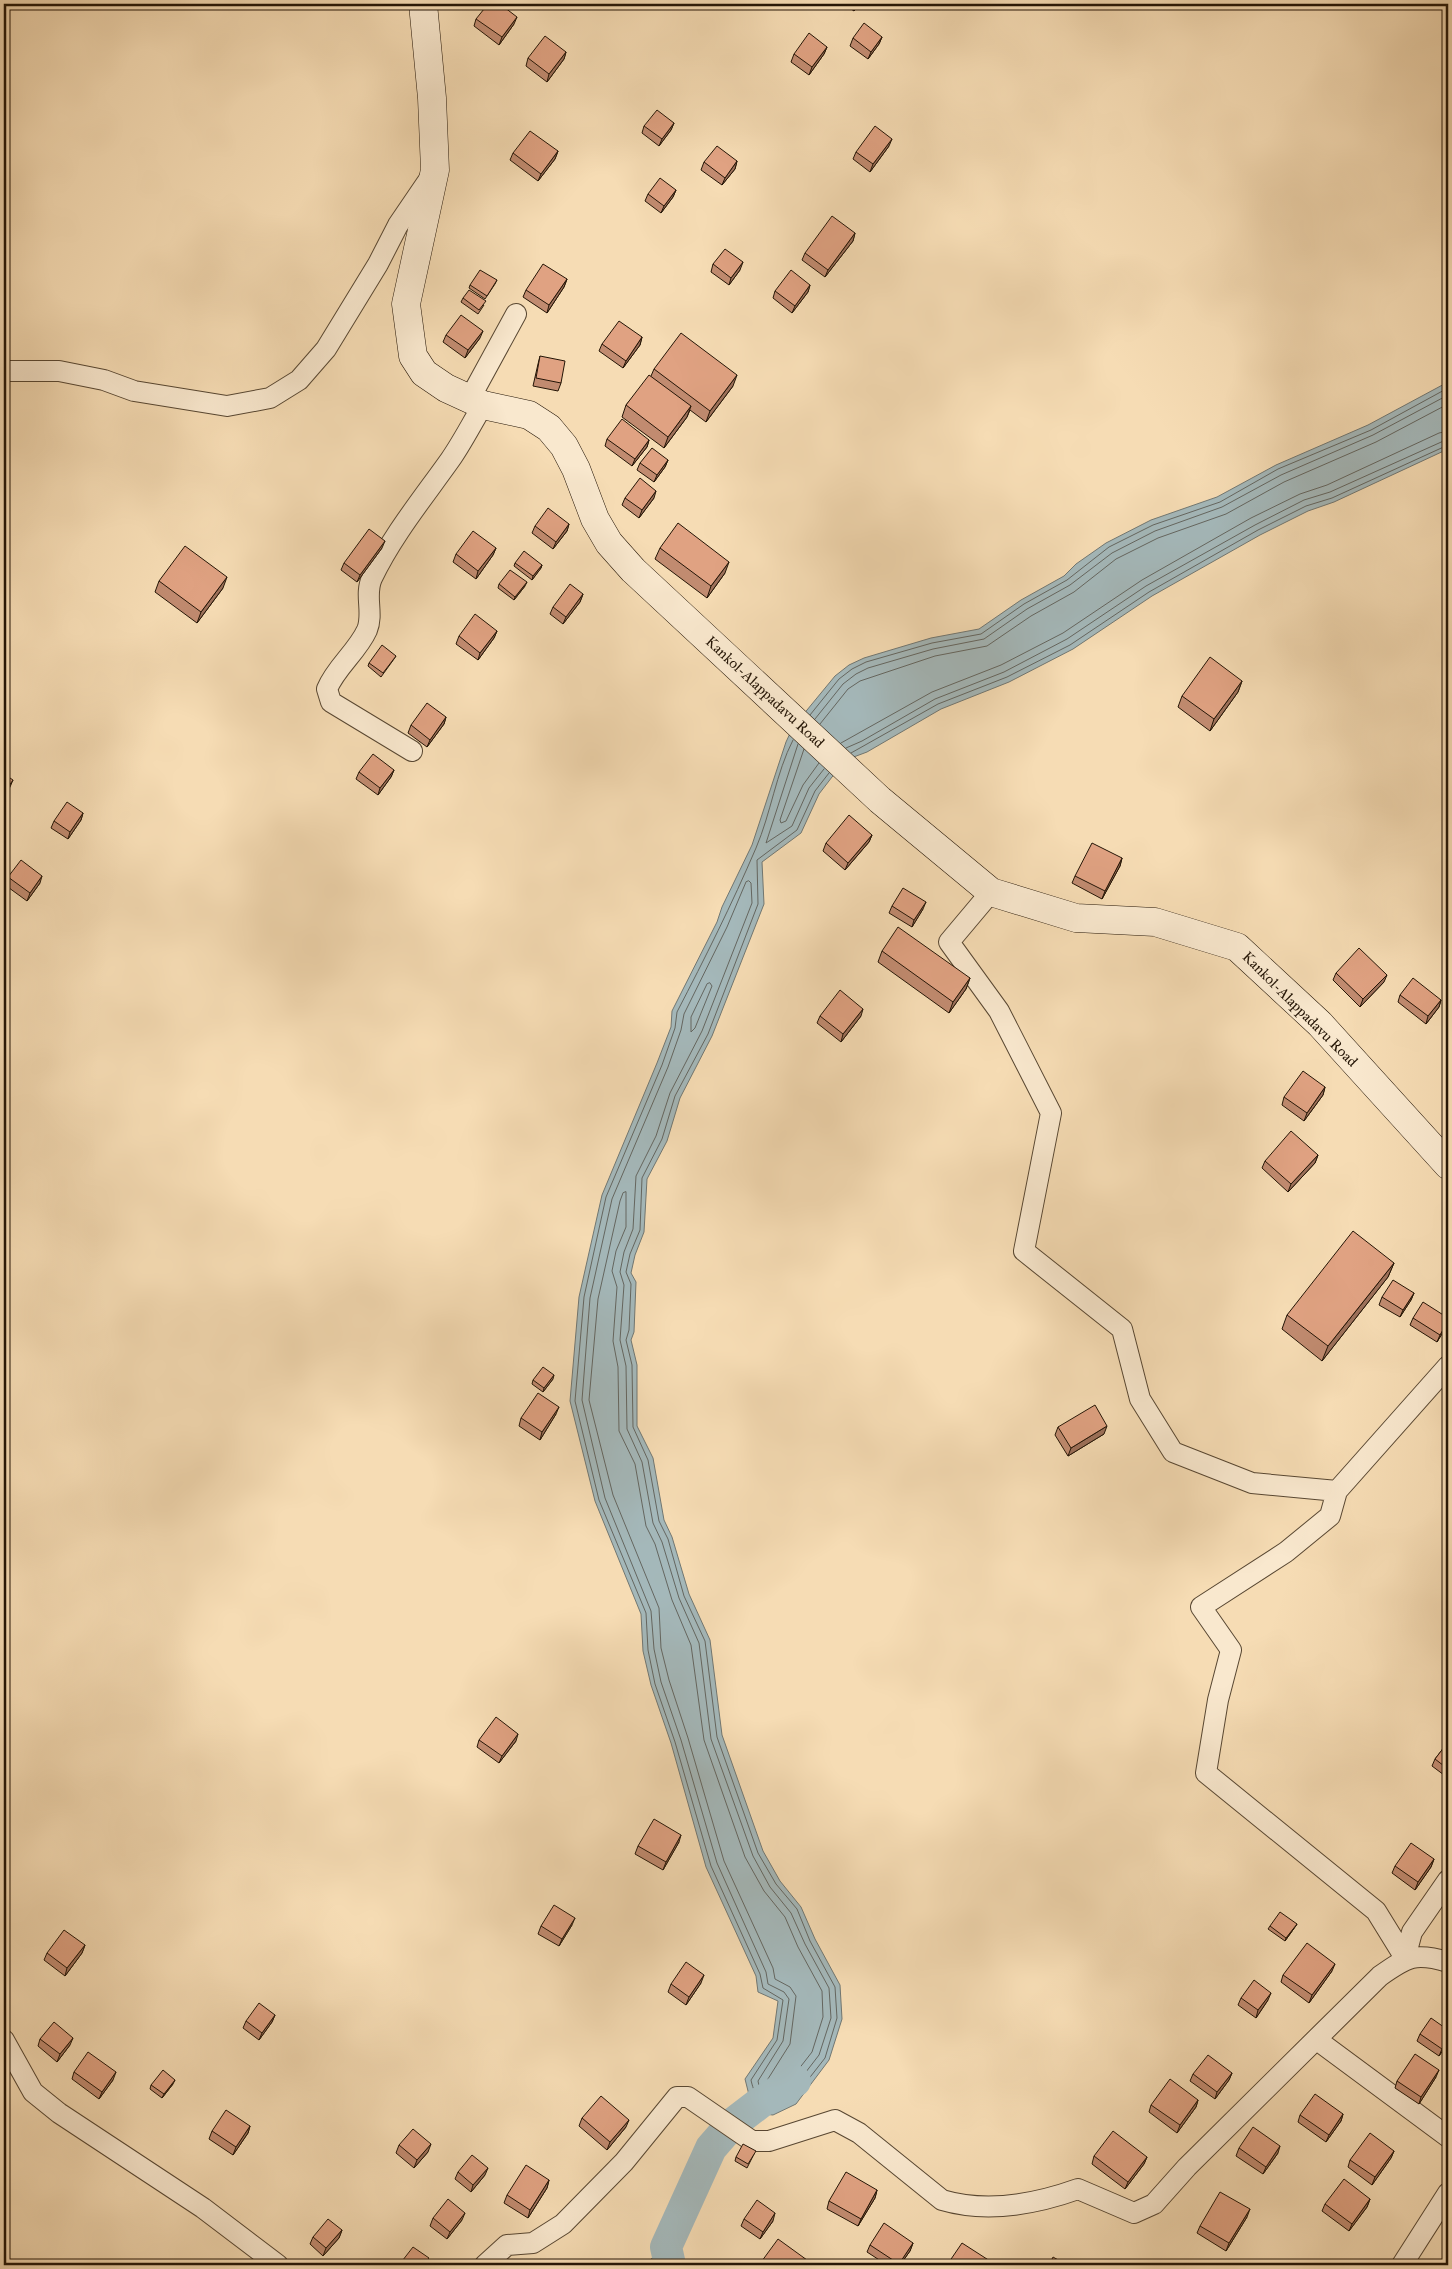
<svg xmlns="http://www.w3.org/2000/svg" width="1452" height="2269" font-family="'IM FELL Great Primer',serif">
<rect width="100%" height="100%" fill="#f6dcb4"/>
<filter id="stains"><feTurbulence type="fractalNoise" baseFrequency=".004" numOctaves="4"/><feColorMatrix values="0 0 0 0 .2 0 0 0 0 .09 0 0 0 0 .02 0 0 0 .5 -.17"/></filter>
<radialGradient id="worn" r=".72"><stop offset=".6" stop-color="#630" stop-opacity="0"/><stop offset="1" stop-color="#630" stop-opacity=".3"/></radialGradient>
<path fill="#a4b8ba" stroke="#717772" d="M1448,382V449L1334,502L1308,511L1260,535L1152,596L1073,649L1009,682L941,709L867,752L851,758L832,777L819,794L801,833L762,862L764,904L712,1036L680,1098L667,1141L647,1179L644,1232L635,1255L631,1273L636,1282L634,1332L631,1340L637,1365V1426L653,1458L664,1520L672,1537L689,1594L710,1640L722,1735L763,1851L780,1881L801,1907L815,1939L840,1985L842,2019L829,2060L796,2104L773,2115L764,2114L749,2095L745,2079L773,2038L778,2001L758,1992L756,1976L706,1867L671,1743L651,1685L643,1651L641,1614L595,1501L570,1401L579,1297L602,1195L657,1063L671,1027L672,1011L717,922L722,907L752,845L786,742L793,727L835,676L849,665L864,658L931,638L979,629L1021,600L1064,576L1076,564L1106,543L1151,520L1217,497L1276,465L1368,425Z"/>
<g fill="none" stroke-linecap="round" stroke-linejoin="round">
<path stroke="#646660" stroke-width="1" d="M810,715L839,679L852,669L866,662L932,643L981,634L1024,604L1067,580L1109,547L1153,525L1220,502L1278,469L1371,430L1448,388
M815,719L843,684L856,674L868,668L933,649L984,639L1027,609L1070,585L1112,553L1155,531L1222,507L1281,475L1373,435L1448,395
M820,724L848,689L860,681L935,656L987,646L1031,616L1074,592L1116,559L1158,538L1226,514L1284,482L1376,442L1448,404
M793,740C776,773 771,813 756,848C732,904 705,958 677,1012L675,1028L662,1065L606,1197L584,1297L575,1401L599,1500L646,1613L648,1650L655,1684L675,1742L711,1866L760,1974L763,1988L783,2000L777,2040L751,2080C753,2090 760,2108 772,2110L793,2099L825,2058L837,2018L835,1987L810,1941L797,1909L776,1884L758,1853L717,1737L705,1641L684,1596L668,1539L659,1521L648,1460L633,1427L632,1365L626,1340L629,1330L631,1284L626,1272L630,1254L640,1230L642,1178L662,1139L675,1096L708,1034L758,904L757,860L797,830L815,791L829,773
M841,743L932,692L1001,665L1063,633L1142,580L1251,518L1300,494L1327,485L1439,433L1448,431
M798,744L766,843L792,826L809,788L824,769
M846,748L862,741L935,699L1004,672L1067,639L1146,586L1255,525L1304,500L1330,492L1448,439
M804,749L780,820L781,823L786,821L803,785L819,763
M851,753L938,704L1007,677L1070,645L1149,592L1258,530L1306,506L1332,498L1448,445
M749,881L751,883L752,903L702,1031L670,1093L656,1136L636,1176L633,1229L624,1252L620,1272L624,1285L620,1340L626,1366L627,1429L642,1462L653,1523L662,1542L679,1598L699,1643L711,1739L753,1856L770,1887L791,1913L805,1944L829,1988L831,2018L819,2055L789,2094L771,2103L760,2090L758,2081L783,2041L789,1999L784,1992L768,1984L766,1972L717,1863L681,1740L661,1682L654,1649L651,1611L605,1498L582,1400L590,1298L612,1199L668,1067L681,1030L684,1014L727,927L746,882Z
M710,983L712,986L695,1028L691,1032V1017L707,984Z
M626,1192V1227L616,1251L612,1271L617,1287L613,1341L618,1367L619,1431L635,1464L646,1526L655,1544L672,1600L691,1645L704,1740L745,1857L764,1891L785,1917L798,1947L822,1991L823,2017L812,2052L784,2088L774,2094L766,2082L790,2044L796,1996L790,1987L775,1979L773,1968L724,1861L688,1738L669,1680L661,1648L659,1608L613,1495L589,1400L598,1299L620,1201L623,1193Z"/>
<path stroke="#717772" stroke-width="5.5" d="M649,2265L666,2247"/>
<path stroke="#a4b8ba" stroke-width="32" d="M670,2265L666,2247L711,2148L731,2125L761,2102L795,2081"/>
<g stroke="#584732" stroke-width="22">
<path id="street" d="M4,371H59L104,380L134,391L227,406L270,398L299,380L326,349L378,264L398,225L430,178
M469,400L516,314
M412,751L331,702L327,689C336,667 357,652 367,630C374,613 364,595 372,578C392,536 423,498 450,460C462,443 472,423 483,405
M991,892L949,942L999,1011L1051,1113L1024,1251L1122,1329L1140,1399L1173,1452L1252,1483L1337,1491L1448,1366
M1337,1491L1330,1516L1286,1552L1201,1607L1231,1650L1218,1700L1206,1773L1376,1911L1405,1958
M1405,1958L1412,1932L1448,1880
M4,2040L33,2092L59,2113L203,2208L278,2265
M1317,2040L1448,2137
M485,2265L507,2245L533,2243L563,2224L624,2162L677,2097H688L752,2141H769L835,2120L859,2133L942,2200C986,2213 1036,2204 1078,2189L1134,2213L1154,2204L1187,2167L1380,1976C1407,1957 1415,1952 1448,1962
M1402,2265L1448,2193"/>
</g>
<g stroke="#241506" stroke-width="29">
<path id="secondary" d="M423,4L432,98L435,170L406,304L413,356L424,373L446,388L483,405L529,415L549,428L564,446L576,469L595,519L609,543L633,570L880,800L991,892L1076,918L1155,922L1237,947L1320,1024L1448,1165"/>
</g>
<use href="#street" stroke="#f9e8ce" stroke-width="20"/>
<use href="#secondary" stroke="#f9e8ce" stroke-width="28"/>
</g>
<path fill="#c18b70" stroke="#241506" d="M844,4H859L854,11Z
M476,19L514,24L499,45L474,26Z
M882,37L879,44L868,59L850,46L853,38Z
M827,47L824,54L809,75L791,62L794,54Z
M566,52L564,59L547,82L526,66L528,58Z
M674,123L671,130L659,146L642,133L644,126Z
M889,146L870,172L853,159L856,152Z
M558,151L555,159L538,181L510,160L513,153Z
M737,161L735,169L722,185L701,170L704,162Z
M676,190L673,197L661,213L645,201L648,194Z
M855,233L853,241L825,277L802,260L805,253Z
M713,264L740,270L729,285L711,272Z
M567,279L564,287L547,313L523,297L526,290Z
M497,280L495,284L485,299L469,288L470,285Z
M810,285L808,292L792,313L773,298L775,291Z
M463,298L484,305L478,314L461,302Z
M446,335L480,338L465,358L443,342Z
M642,337L640,345L623,368L599,351L602,344Z
M540,356L561,383L558,391L533,386L538,364Z
M654,369L733,386L706,422L690,410L687,417L664,448L622,417L626,405L651,376Z
M607,439L649,440L647,447L632,466L605,446Z
M668,460L665,467L654,482L637,470L640,463Z
M625,498H654L639,518L622,505Z
M569,524L567,531L553,549L532,533L535,526Z
M382,548L357,582L341,570L344,563Z
M496,548L493,555L476,579L453,562L456,554Z
M660,548L725,573L707,598L655,559Z
M515,563L542,565L541,568L532,580L514,566Z
M159,581L223,588L197,623L155,592Z
M499,584L525,586L514,600L498,588Z
M583,594L580,602L563,624L550,614L553,607Z
M497,631L494,638L478,660L456,644L459,636Z
M396,656L394,659L381,677L368,666L369,663Z
M1242,681L1238,692L1210,731L1178,707L1182,696Z
M446,717L444,724L427,747L408,733L411,725Z
M394,770L391,777L378,795L356,779L359,772Z
M83,813L81,820L68,839L51,828L54,821Z
M872,835L869,842L845,870L823,851L826,843Z
M1122,858L1120,866L1102,899L1072,883L1075,876Z
M8,877L40,883L27,901L5,885Z
M892,906L923,909L912,927L889,913Z
M882,951L970,978L966,989L949,1013L878,962Z
M1336,973L1384,982L1360,1007L1333,980Z
M1400,995L1441,1000L1439,1007L1426,1024L1398,1002Z
M820,1016H861L841,1042L817,1023Z
M1325,1087L1323,1095L1304,1121L1282,1105L1284,1097Z
M1318,1155L1315,1163L1288,1192L1262,1168L1265,1161Z
M1394,1263L1388,1277L1322,1361L1282,1329L1287,1315Z
M1414,1293L1411,1300L1400,1317L1379,1305L1382,1297Z
M1413,1318H1448V1323L1437,1342L1410,1325Z
M553,1379L543,1392L532,1384L533,1380Z
M556,1414L540,1440L519,1426L521,1418Z
M1058,1427L1104,1434L1068,1456L1055,1435Z
M479,1740L516,1741L499,1763L477,1747Z
M1448,1742V1778L1432,1766L1435,1759Z
M679,1842L663,1870L635,1854L638,1846Z
M1434,1859L1431,1867L1415,1890L1392,1873L1395,1866Z
M1297,1924L1295,1927L1285,1941L1268,1929L1270,1926Z
M572,1925L559,1946L538,1934L541,1926Z
M85,1945L82,1953L65,1976L44,1960L47,1953Z
M1332,1971L1309,2003L1281,1982L1283,1975Z
M701,1983L686,2005L668,1992L671,1984Z
M1241,1998L1268,2000L1256,2018L1238,2005Z
M275,2015L272,2022L259,2040L243,2028L246,2021Z
M1448,2030V2043L1439,2056L1417,2041L1420,2034Z
M40,2039L70,2045L57,2062L38,2046Z
M74,2072L113,2080L99,2099L72,2079Z
M1232,2073L1229,2080L1215,2099L1190,2081L1193,2074Z
M1436,2077L1419,2104L1395,2088L1397,2081Z
M173,2084L162,2098L150,2089L151,2085Z
M1198,2100L1196,2107L1177,2133L1149,2112L1151,2105Z
M1343,2114L1341,2121L1326,2142L1298,2122L1300,2115Z
M582,2118L626,2127L607,2150L579,2126Z
M250,2126L248,2133L233,2155L209,2139L212,2131Z
M399,2145L428,2152L414,2168L396,2153Z
M1239,2148L1278,2153L1263,2174L1236,2156Z
M1394,2151L1391,2158L1372,2185L1348,2167L1350,2160Z
M754,2154L747,2168L735,2161L736,2157Z
M1094,2156L1147,2157L1144,2164L1125,2189L1092,2164Z
M458,2172L485,2175L471,2192L455,2179Z
M549,2180L547,2188L528,2218L504,2203L507,2195Z
M877,2190L875,2198L858,2226L827,2209L829,2201Z
M1370,2199L1367,2207L1349,2231L1322,2211L1325,2204Z
M1247,2217L1226,2251L1197,2233L1200,2226Z
M433,2218L462,2220L447,2239L430,2226Z
M744,2219L773,2221L760,2239L741,2226Z
M342,2230L339,2238L323,2256L310,2244L313,2237Z
M913,2243L910,2251L900,2265H887L867,2252L870,2245Z"/>
<path fill="#9d715b" stroke="#241506" d="M856,4H859L854,11Z
M517,17L514,24L499,45L502,37Z
M882,37L879,44L868,59L871,52Z
M827,47L824,54L809,75L812,67Z
M566,52L564,59L547,82L549,74Z
M674,123L671,130L659,146L662,139Z
M892,139L889,146L870,172L873,164Z
M558,151L555,159L538,181L541,174Z
M737,161L735,169L722,185L725,178Z
M676,190L673,197L661,213L664,206Z
M855,233L853,241L825,277L828,270Z
M743,262L740,270L729,285L731,278Z
M567,279L564,287L547,313L549,305Z
M810,285L808,292L792,313L795,306Z
M483,331L480,338L465,358L468,350Z
M642,337L640,345L623,368L626,361Z
M737,375L733,386L706,422L710,411Z
M691,406L687,417L664,448L668,437Z
M649,440L647,447L632,466L635,459Z
M668,460L665,467L654,482L657,475Z
M656,491L654,498L639,518L642,510Z
M569,524L567,531L553,549L556,542Z
M385,541L382,548L357,582L360,575Z
M496,548L493,555L476,579L478,571Z
M729,562L725,573L707,598L711,586Z
M542,565L541,568L532,580L533,576Z
M227,577L223,588L197,623L201,612Z
M527,582L525,586L514,600L515,597Z
M583,594L580,602L563,624L566,617Z
M497,631L494,638L478,660L480,653Z
M1242,681L1238,692L1210,731L1214,719Z
M446,717L444,724L427,747L430,740Z
M394,770L391,777L378,795L380,788Z
M13,780L10,787L4,797V793Z
M83,813L81,820L68,839L70,832Z
M872,835L869,842L845,870L848,863Z
M1122,858L1120,866L1102,899L1105,891Z
M42,876L40,883L27,901L30,893Z
M926,902L923,909L912,927L914,920Z
M1387,975L1384,982L1360,1007L1363,999Z
M970,978L966,989L949,1013L953,1002Z
M1441,1000L1439,1007L1426,1024L1428,1016Z
M863,1009L861,1016L841,1042L843,1034Z
M1325,1087L1323,1095L1304,1121L1307,1113Z
M1318,1155L1315,1163L1288,1192L1291,1184Z
M1394,1263L1388,1277L1322,1361L1328,1346Z
M1414,1293L1411,1300L1400,1317L1403,1310Z
M1448,1321L1447,1326L1437,1342L1440,1335Z
M554,1375L553,1379L543,1392L544,1388Z
M559,1407L556,1414L540,1440L542,1432Z
M1107,1426L1104,1434L1068,1456L1071,1448Z
M518,1734L516,1741L499,1763L502,1756Z
M681,1835L679,1842L663,1870L666,1862Z
M1434,1859L1431,1867L1415,1890L1418,1882Z
M575,1918L572,1925L559,1946L562,1939Z
M1297,1924L1295,1927L1285,1941L1286,1938Z
M85,1945L82,1953L65,1976L67,1968Z
M1335,1964L1332,1971L1309,2003L1312,1995Z
M704,1975L701,1983L686,2005L689,1997Z
M1271,1993L1268,2000L1256,2018L1258,2010Z
M275,2015L272,2022L259,2040L262,2033Z
M73,2038L70,2045L57,2062L60,2054Z
M1448,2040V2043L1439,2056L1442,2049Z
M1439,2070L1436,2077L1419,2104L1421,2097Z
M116,2072L113,2080L99,2099L102,2092Z
M1232,2073L1229,2080L1215,2099L1217,2092Z
M175,2080L173,2084L162,2098L164,2094Z
M1198,2100L1196,2107L1177,2133L1180,2125Z
M1343,2114L1341,2121L1326,2142L1329,2135Z
M629,2120L626,2127L607,2150L610,2142Z
M250,2126L248,2133L233,2155L236,2147Z
M431,2144L428,2152L414,2168L417,2160Z
M1280,2146L1278,2153L1263,2174L1266,2167Z
M1394,2151L1391,2158L1372,2185L1375,2177Z
M1147,2157L1144,2164L1125,2189L1128,2182Z
M488,2168L485,2175L471,2192L473,2185Z
M549,2180L547,2188L528,2218L530,2210Z
M877,2190L875,2198L858,2226L861,2219Z
M1370,2199L1367,2207L1349,2231L1352,2224Z
M1250,2209L1247,2217L1226,2251L1229,2243Z
M465,2213L462,2220L447,2239L450,2232Z
M775,2213L773,2221L760,2239L763,2232Z
M342,2230L339,2238L323,2256L326,2248Z
M913,2243L910,2251L900,2265H898Z"/>
<path fill="#e0a282" stroke="#241506" d="M488,4H500L517,17L502,37L476,19Z
M864,23L882,37L871,52L853,38Z
M809,33L827,47L812,67L794,54Z
M545,36L566,52L549,74L528,58Z
M657,110L674,123L662,139L644,126Z
M875,126L892,139L873,164L856,152Z
M530,131L558,151L541,174L513,153Z
M717,146L737,161L725,178L704,162Z
M660,178L676,190L664,206L648,194Z
M832,216L855,233L828,270L805,253Z
M725,249L743,262L731,278L713,264Z
M543,264L567,279L549,305L526,290Z
M480,270L497,280L487,296L470,285Z
M791,270L810,285L795,306L775,291Z
M469,290L486,301L479,310L463,298Z
M461,315L483,331L468,350L446,335Z
M619,321L642,337L626,361L602,344Z
M681,333L737,375L710,411L654,369Z
M540,356L565,361L561,383L536,378Z
M649,375L691,406L668,437L626,405Z
M622,419L649,440L635,459L607,439Z
M652,448L668,460L657,475L640,463Z
M640,478L656,491L642,510L625,498Z
M548,508L569,524L556,542L535,526Z
M678,523L729,562L711,586L660,548Z
M369,529L385,541L360,575L344,563Z
M473,531L496,548L478,571L456,554Z
M185,546L227,577L201,612L159,581Z
M524,551L542,565L533,576L515,563Z
M510,570L527,582L515,597L499,584Z
M570,584L583,594L566,617L553,607Z
M475,614L497,631L480,653L459,636Z
M382,645L396,656L383,673L369,663Z
M1210,657L1242,681L1214,719L1182,696Z
M427,703L446,717L430,740L411,725Z
M373,754L394,770L380,788L359,772Z
M4,774L13,780L4,793Z
M67,802L83,813L70,832L54,821Z
M849,815L872,835L848,863L826,843Z
M1092,843L1122,858L1105,891L1075,876Z
M21,860L42,876L30,893L8,877Z
M903,888L926,902L914,920L892,906Z
M898,927L970,978L953,1002L882,951Z
M1359,948L1387,975L1363,999L1336,973Z
M1413,978L1441,1000L1428,1016L1400,995Z
M840,990L863,1009L843,1034L820,1016Z
M1303,1071L1325,1087L1307,1113L1284,1097Z
M1291,1131L1318,1155L1291,1184L1265,1161Z
M1353,1231L1394,1263L1328,1346L1287,1315Z
M1393,1280L1414,1293L1403,1310L1382,1297Z
M1423,1302L1448,1318V1321L1440,1335L1413,1318Z
M543,1367L554,1375L544,1388L533,1380Z
M538,1393L559,1407L542,1432L521,1418Z
M1095,1405L1107,1426L1071,1448L1058,1427Z
M496,1717L518,1734L502,1756L479,1740Z
M1448,1742V1769L1435,1759Z
M654,1819L681,1835L666,1862L638,1846Z
M1411,1843L1434,1859L1418,1882L1395,1866Z
M554,1905L575,1918L562,1939L541,1926Z
M1280,1912L1297,1924L1286,1938L1270,1926Z
M64,1930L85,1945L67,1968L47,1953Z
M1307,1943L1335,1964L1312,1995L1283,1975Z
M686,1962L704,1975L689,1997L671,1984Z
M1254,1980L1271,1993L1258,2010L1241,1998Z
M259,2003L275,2015L262,2033L246,2021Z
M1431,2018L1448,2030V2040L1442,2049L1420,2034Z
M54,2022L73,2038L60,2054L40,2039Z
M88,2052L116,2072L102,2092L74,2072Z
M1415,2054L1439,2070L1421,2097L1397,2081Z
M1208,2055L1232,2073L1217,2092L1193,2074Z
M163,2070L175,2080L164,2094L151,2085Z
M1170,2079L1198,2100L1180,2125L1151,2105Z
M1315,2094L1343,2114L1329,2135L1300,2115Z
M601,2096L629,2120L610,2142L582,2118Z
M226,2110L250,2126L236,2147L212,2131Z
M1253,2127L1280,2146L1266,2167L1239,2148Z
M413,2129L431,2144L417,2160L399,2145Z
M1113,2131L1147,2157L1128,2182L1094,2156Z
M1370,2133L1394,2151L1375,2177L1350,2160Z
M743,2144L756,2151L748,2164L736,2157Z
M472,2155L488,2168L473,2185L458,2172Z
M526,2165L549,2180L530,2210L507,2195Z
M846,2172L877,2190L861,2219L829,2201Z
M1344,2179L1370,2199L1352,2224L1325,2204Z
M1220,2192L1250,2209L1229,2243L1200,2226Z
M448,2199L465,2213L450,2232L433,2218Z
M757,2200L775,2213L763,2232L744,2219Z
M328,2219L342,2230L326,2248L313,2237Z
M884,2223L913,2243L899,2264L870,2245Z
M778,2239L807,2260L803,2265H759Z
M962,2243L990,2261L988,2265H947Z
M413,2247L429,2258L423,2265H399Z
M1053,2257L1067,2265H1049Z"/>
<g text-anchor="middle" dominant-baseline="central" stroke-width="4" stroke-linejoin="round" paint-order="stroke">
<g font-size="15" fill="#241506" stroke="#f9e8ce">
<text transform="translate(765 692) rotate(43)">Kankol-Alappadavu Road</text>
<text transform="translate(1300 1009) rotate(45)">Kankol-Alappadavu Road</text>
</g>
</g>
<rect width="1452" height="2269" fill="none" stroke="#f6dcb4" stroke-width="20"/>
<rect x="5" y="5" width="1442" height="2259" fill="none" stroke="#241506" stroke-width="2.5"/>
<rect x="10" y="10" width="1432" height="2249" fill="none" stroke="#241506"/>
<rect width="100%" height="100%" filter="url(#stains)"/>
<rect width="100%" height="100%" fill="url(#worn)"/>
</svg>
